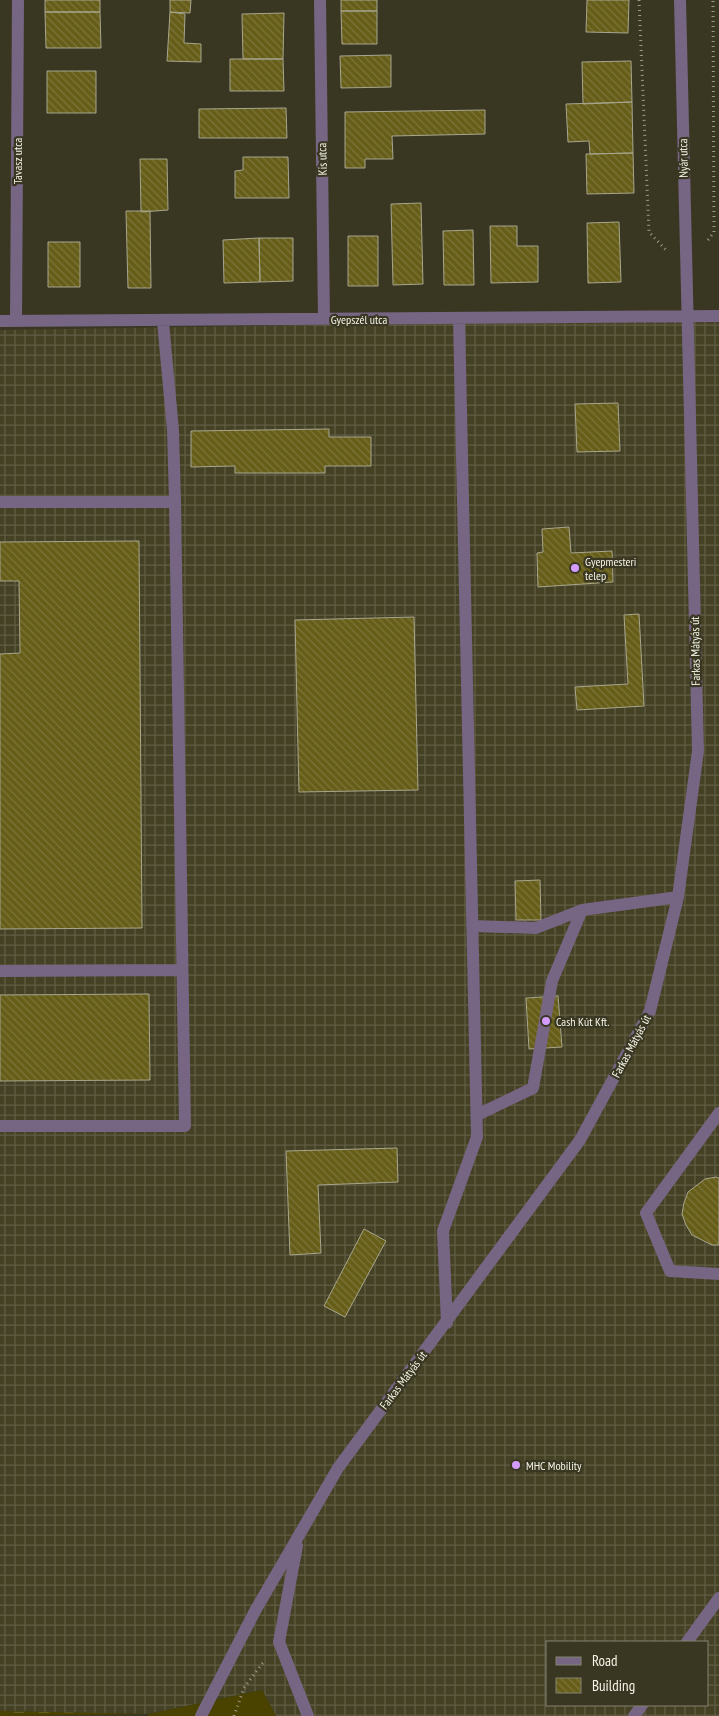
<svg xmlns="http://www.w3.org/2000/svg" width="719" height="1716" font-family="'PT Sans Narrow',sans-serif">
<defs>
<pattern id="industrial-grid" width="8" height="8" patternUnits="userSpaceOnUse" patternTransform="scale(1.25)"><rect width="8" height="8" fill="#454125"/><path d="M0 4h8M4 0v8" fill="none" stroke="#605d45"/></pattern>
<pattern id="wetland-marsh" width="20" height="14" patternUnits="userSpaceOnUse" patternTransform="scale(1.25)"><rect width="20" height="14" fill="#4a4300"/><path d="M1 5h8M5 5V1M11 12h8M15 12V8" fill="none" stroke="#655f25"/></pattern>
<pattern id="building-back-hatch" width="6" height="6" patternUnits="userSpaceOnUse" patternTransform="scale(1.25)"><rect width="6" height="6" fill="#655d18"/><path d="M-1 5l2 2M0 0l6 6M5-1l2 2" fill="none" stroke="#7c753a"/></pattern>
</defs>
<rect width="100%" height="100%" fill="#393722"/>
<path fill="url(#industrial-grid)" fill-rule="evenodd" d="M719,319V1716H276L262,1690L149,1714L0,1711V330ZM548,1642H708V1705H548Z"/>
<path fill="#4a4300" d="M262,1690L276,1716H148L149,1714Z"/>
<path fill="url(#wetland-marsh)" d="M0,1711L149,1714L0,1716Z"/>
<path fill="url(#building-back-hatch)" stroke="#a8a68e" d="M45,0H100V12H45Z
M170,0H191L190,13L170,12Z
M341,0H377V11H341Z
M587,0H629L628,33L586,32Z
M341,11H377V44H342Z
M45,12H100L101,48H46Z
M170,12L185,14L184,43L201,44V62L167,61Z
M284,13L283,59H243L242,14Z
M391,55V87L341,88L340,56Z
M230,59H283L284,91H230Z
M631,61L632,102L583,104L582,62Z
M47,71H96V113H47Z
M632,102L633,153L590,154L589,141L568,142L566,104Z
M286,108L287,138H199V109Z
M485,110V134L392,136L393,159H365V168H345V112Z
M633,153L634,193L587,194L586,154Z
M243,157H288L289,198H235V171L243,170Z
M140,159H167L168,210L141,212Z
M421,203L423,284L393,285L391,204Z
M126,211H150L151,288H128Z
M619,222L621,282L588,283L587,223Z
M490,226H517V246H538V282L491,283Z
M473,230L474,285H444L443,231Z
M348,236H378V286H348Z
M259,238H293V281L260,282Z
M259,238L260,282L224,283L223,240Z
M48,242H80V287H48Z
M618,403L620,451L577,452L575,404Z
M329,429V437H371V466H325V473H235V466L191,467V431Z
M569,527L571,553L612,551L613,582L538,587L537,553L543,552L542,529Z
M139,541L142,928L0,929V654L20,653L19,581H0V542Z
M639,614L644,706L577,710L575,687L628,684L624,615Z
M414,617L418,790L299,792L295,620Z
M540,880L541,920H516L515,881Z
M149,994L150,1080L0,1081V995Z
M558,996L562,1047L529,1049L526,998Z
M397,1148L398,1182L318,1185L321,1253L290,1255L286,1151Z
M716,1177L719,1178V1245H712L692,1235L686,1225L682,1214L684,1203L688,1192L705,1179Z
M364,1229L386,1241L345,1317L324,1306Z"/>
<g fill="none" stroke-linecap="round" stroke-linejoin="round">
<path stroke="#9c9b8a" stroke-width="3" stroke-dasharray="1 4" stroke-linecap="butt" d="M639,0L649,232L666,250
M708,240L714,232L713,0
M234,1716L244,1688L265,1660"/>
<path stroke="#766583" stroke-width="12" d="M320,0L324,319
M0,321L719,316
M16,321L18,0
M0,502H175
M473,926L536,928L582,910L678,897
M0,971L181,970
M719,1113L646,1213L670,1271L719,1274
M477,1115L533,1088L552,981L582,910
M0,1126H185L175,502L173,430L163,322
M447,1323L443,1231L477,1137L459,319
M297,1546L279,1642L308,1716
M687,1642L719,1598
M201,1716L255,1611L338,1468L580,1140L650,1011L678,897L698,751L680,0
M634,1716L642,1705"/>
</g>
<g fill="#d39cfc" stroke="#393722" stroke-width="2">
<circle cx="575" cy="568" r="5"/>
<circle cx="546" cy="1021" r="5"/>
<circle cx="516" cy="1465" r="5"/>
</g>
<g text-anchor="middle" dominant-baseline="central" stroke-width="4.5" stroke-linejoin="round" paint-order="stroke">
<g font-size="12" fill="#f5f4e7" stroke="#393722">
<text transform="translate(683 158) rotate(-91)">Nyár utca</text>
<text transform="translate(322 159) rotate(-91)">Kis utca</text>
<text transform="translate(17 161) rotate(-90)">Tavasz utca</text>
<text x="359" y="319">Gyepszél utca</text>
<text transform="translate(695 651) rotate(-91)">Farkas Mátyás út</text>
<text transform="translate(631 1046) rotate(-62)">Farkas Mátyás út</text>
<text transform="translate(403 1380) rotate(-53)">Farkas Mátyás út</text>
</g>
<g font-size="12" fill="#f5f4e7" stroke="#393722" text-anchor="start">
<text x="585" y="561">Gyepmesteri<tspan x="585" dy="14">telep</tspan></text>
<text x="556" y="1021">Cash Kút Kft.</text>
<text x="526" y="1465">MHC Mobility</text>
</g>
</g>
<rect x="546" y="1641" width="162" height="65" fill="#393722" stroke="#848371"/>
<rect x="556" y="1657" width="25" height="8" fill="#766583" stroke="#848371"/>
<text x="592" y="1666" font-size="15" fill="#f5f4e7">Road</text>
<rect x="556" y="1678" width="25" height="15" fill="url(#building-back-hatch)" stroke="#848371"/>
<text x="592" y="1691" font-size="15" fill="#f5f4e7">Building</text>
</svg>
